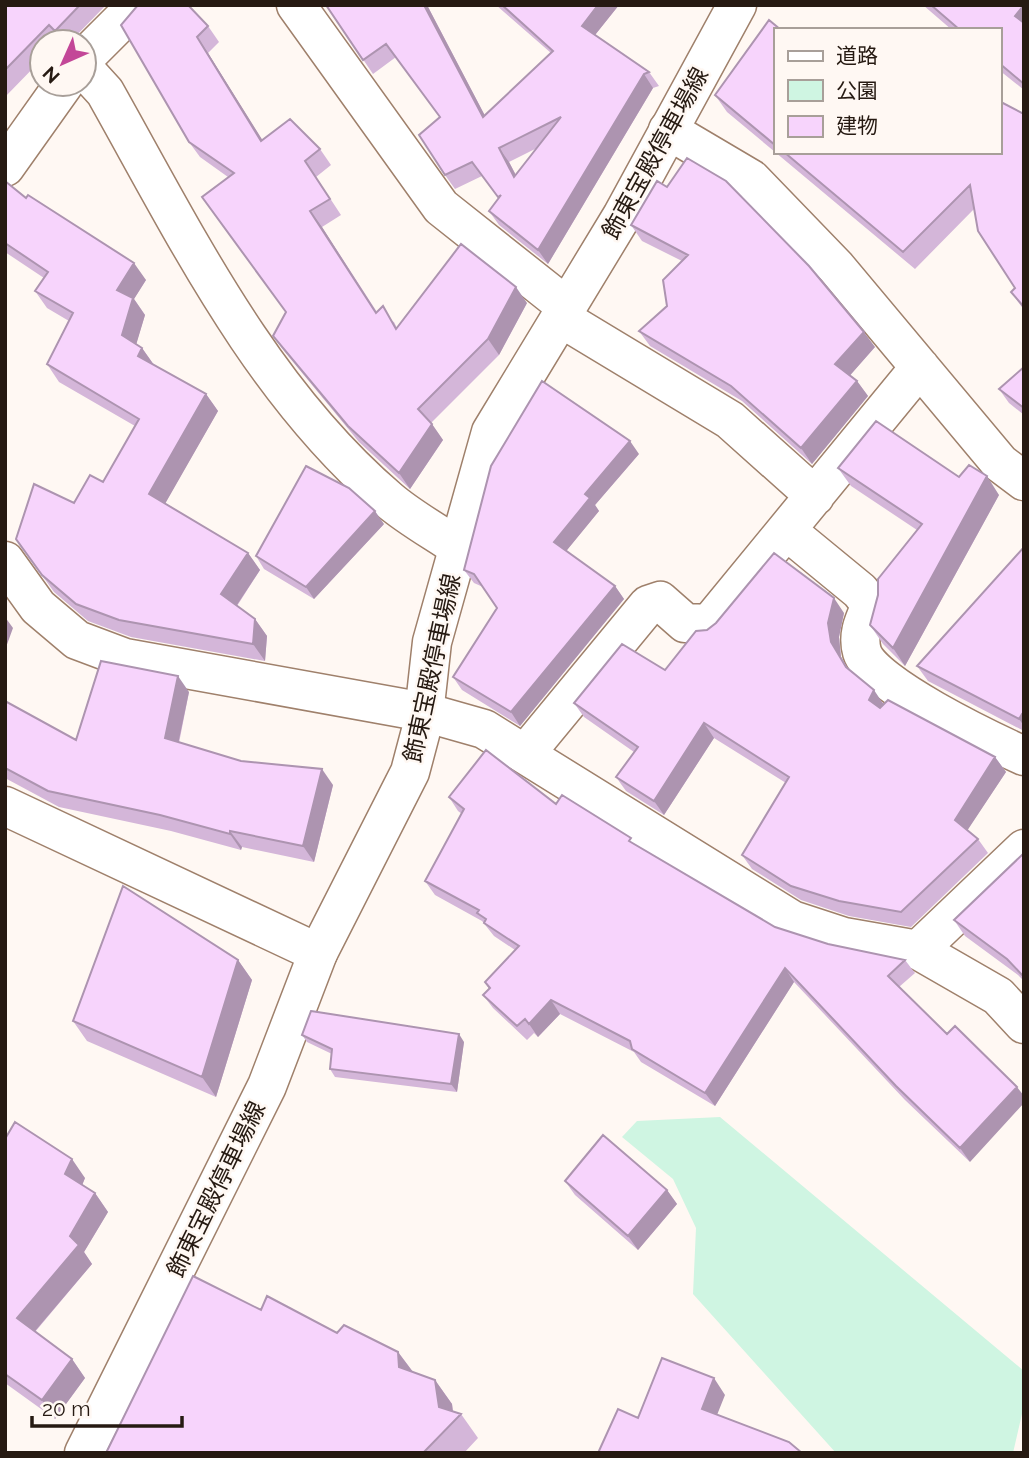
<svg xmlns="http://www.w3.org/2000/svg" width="1029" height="1458" font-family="Raleway,'Noto Sans JP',sans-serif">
<rect width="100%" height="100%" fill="#fff8f3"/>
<path fill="#cff5e2" d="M720,1117L1024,1371V1405L1013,1453H836L693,1294L696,1228L673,1179L622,1137L637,1121Z"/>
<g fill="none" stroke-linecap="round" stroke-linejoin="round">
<g stroke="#9f806b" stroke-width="41">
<path id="minor" d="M296,5L441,207L567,307
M84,58L137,5
M84,69L105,92C186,236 261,391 389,500C410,518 436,532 459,548
M668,130L751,179L836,267L1000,463L1024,481
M5,167L64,84
M561,318L730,420L815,496
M787,531L860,591L871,605C864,621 857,634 862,652C872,685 991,741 1024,756
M5,561L38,607L77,640L125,658L424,712L484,729L792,920L844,937L918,950L998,996L1024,1024
M525,754L648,605L660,601L685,623L709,624L920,367
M5,806L318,953
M918,950L1024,849"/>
</g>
<g stroke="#9f806b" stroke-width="41">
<path id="major" d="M84,1453L267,1086L318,953L410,772L423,723L432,642L491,432L622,216L737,5"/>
</g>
<use href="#minor" stroke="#fff" stroke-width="38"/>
<use href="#major" stroke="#fff" stroke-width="38"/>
</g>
<path fill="#d4b6d9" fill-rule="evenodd" d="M5,5H106L70,42L60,41L59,42H42V59L5,97Z
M138,5L208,26L219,42L208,53L262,140L320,149L331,165L316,177L341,215L322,227L377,312L394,322L397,328L527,303L499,355L431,423L443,440L410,489L359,442L284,351L273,336L286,312L228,177L200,157L189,142Z
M326,5H427L485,116L551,53L496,5H619L595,35L649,72L659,86L653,88L548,264L499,225L489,211L499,198L482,176L455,189L445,175L440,117L396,57L373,74ZM537,148L516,175L509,162Z
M923,5H1024V90L999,70V30H952Z
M775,30V152L727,112L715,95Z
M1023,114L1024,310L1011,292L1015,288L974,209L915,269L775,152H999Z
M5,181L26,198L146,280L134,299L145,315L136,344L142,348L154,365L206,394L218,411L165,503L248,553L260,570L237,606L255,619L267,636L265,661L131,637L88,621L54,592L16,539L74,503L103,482L135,426L59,382L47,364L69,321L47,308L35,291L44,278L5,252Z
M631,225L875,347L850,375L857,381L868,396L812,464L742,401L650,346L639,331L667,306L682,261L642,241Z
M1024,367V415L1009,403L999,389Z
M639,454L595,505L599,511L566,551L615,586L624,599L520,726L462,690L453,677L497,608L483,587L474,583L464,570Z
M838,468L959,477L999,495L905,666L883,644L870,625L917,530L851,486Z
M384,524L314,599L264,569L256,556Z
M1024,547V731L928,681L917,666Z
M844,613L839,637L841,657L848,669L884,704L995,757L1006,772L967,830L978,839L988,853L911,927L849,916L801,900L752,869L742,855L786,783L714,738L664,815L626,791L616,777L634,752L584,717L574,703L665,670Z
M189,692L179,743L241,761L333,785L314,862L242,847L241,850L171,831L59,807L5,778V701L76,740Z
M449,797L556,804L636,845L775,927L828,944L905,960L915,973L899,987L970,1162L905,1100L794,982L715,1106L641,1062L634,1052L560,1014L538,1037L534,1033L527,1040L493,1008L483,995L489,989L485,982L515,950L494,936L482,921L435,895L425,881L462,814L458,811Z
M1024,853V981L1018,975L965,936L954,920Z
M238,960L252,980L216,1097L87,1041L73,1021Z
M302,1035L464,1042L457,1092L335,1077L330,1069L332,1054L307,1042Z
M5,1139L85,1178L82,1185L95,1193L108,1212L84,1252L92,1264L35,1332L72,1359L85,1378L55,1419L5,1383Z
M565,1181L667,1190L677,1204L638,1250L575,1195Z
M261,1310L398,1352L413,1372L435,1380L452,1404L453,1412L461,1414L478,1438L464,1453H106Z"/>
<path fill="#ad94b0" d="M424,5H427L493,131L483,117Z
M598,5H619L591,40L582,26Z
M1024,5V29L1015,16Z
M197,37L208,53L273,157L261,141Z
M644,74L653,88L548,264L538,250Z
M499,148L509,162L524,191L514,177Z
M310,211L322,227L387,329L376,313Z
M134,263L146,280L134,299L145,315L134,352L122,335L117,290Z
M516,287L527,303L499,355L488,339Z
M864,332L875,347L846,380L835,364Z
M142,348L154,365L138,356Z
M857,381L868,396L812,464L801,448Z
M206,394L218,411L161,511L149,494Z
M432,424L443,440L410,489L399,473Z
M630,441L639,454L595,505L599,511L563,555L554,542L585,494Z
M987,476L999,495L905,666L893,648Z
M375,511L384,524L314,599L306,587Z
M248,553L260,570L233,611L221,594Z
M615,586L624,599L520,726L511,712Z
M834,598L844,613L839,637L841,657L856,681L831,642L828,623Z
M5,617L13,628L5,650Z
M255,619L267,636L265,661L253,644Z
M178,676L189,692L176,754L165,738Z
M874,690L884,705L879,715L869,700Z
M1022,714L1024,717V726L1019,719Z
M704,723L714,738L664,815L654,801Z
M995,757L1006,772L965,834L955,820Z
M322,769L333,785L314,862L303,846Z
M230,831L242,847L241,850L230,834Z
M238,960L252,980L216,1097L202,1077Z
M785,968L794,982L715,1106L705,1093Z
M551,1000L560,1014L538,1037L529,1024Z
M459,1034L464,1042L457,1092L451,1084Z
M1017,1087L1024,1096V1103L970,1162L960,1148Z
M72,1159L85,1178L79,1193L65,1174Z
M667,1190L677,1204L638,1250L628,1236Z
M95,1193L108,1212L84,1252L92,1264L30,1337L17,1318L70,1236Z
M398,1352L416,1376L399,1367Z
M72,1359L85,1378L55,1419L42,1400Z
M714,1378L725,1395L713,1425L702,1409Z
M435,1380L452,1404L454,1421L439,1407Z"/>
<path fill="#f7d4fc" stroke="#ad94b0" stroke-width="2" fill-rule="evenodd" d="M5,5H80L55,31L49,25L5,70Z
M138,5H188L208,26L197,37L261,141L290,119L320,149L305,161L330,199L310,211L376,313L383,306L396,329L461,244L516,287L488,339L418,409L432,424L399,473L348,426L273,336L286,312L202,197L234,173L189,142L121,25Z
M326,5H424L483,117L553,51L502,5H598L582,26L649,72L644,74L538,250L489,211L501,195L498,197L472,162L445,175L419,135L440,117L386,44L363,60ZM561,117L514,177L499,148Z
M931,5H1024L1015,16L1024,23V84L999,63V30H960Z
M769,20L781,30H775V145L715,95Z
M999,101L1024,114V307L1011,292L1015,288L978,231L970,185L903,252L784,152H999Z
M687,158L726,181L809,266L864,332L835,364L857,381L801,448L731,386L639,331L667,306L663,280L688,255L631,225L657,181L667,187Z
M5,181L26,198L28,195L134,263L117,290L133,298L122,335L142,348L138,356L206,394L149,494L248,553L221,594L255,619L253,644L119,620L76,604L42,575L16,539L34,484L74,503L90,475L103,482L139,419L47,364L73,313L35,291L48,272L5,243Z
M1024,367V408L999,389Z
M542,381L630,441L585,494L590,498L554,542L615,586L511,712L453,677L497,608L474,574L464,570L491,466Z
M876,421L959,477L969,465L987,476L893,648L870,625L878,595V579L922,524L838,468Z
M306,466L349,488L375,511L306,587L256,556Z
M1024,547V715L1022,714L1019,719L917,666Z
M774,553L834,598L828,623L831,642L846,667L874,690L869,700L880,708L888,700L995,757L955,820L978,839L901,912L839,901L791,886L742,855L789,777L704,723L654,801L616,777L638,747L574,703L622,644L665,670L696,631L707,630L716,623Z
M101,661L178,676L165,738L241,761L322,769L303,846L230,831V834L160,815L48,791L5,768V701L76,740Z
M486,750L556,804L562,795L631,838L629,841L775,927L828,944L905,960L888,976L947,1034L955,1026L1017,1087L960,1148L896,1086L785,968L705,1093L632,1049L630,1041L551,1000L529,1024L525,1019L517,1026L483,995L490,988L485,982L519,946L484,923L486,919L477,913L479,910L425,881L464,809L449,797Z
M1024,853V977L1007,959L954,920Z
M123,886L238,960L202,1077L73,1021Z
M311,1011L459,1034L451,1084L330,1069L332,1049L302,1035Z
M15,1122L72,1159L65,1174L95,1193L70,1236L79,1245L17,1318L72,1359L42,1400L5,1374V1139Z
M603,1135L667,1190L628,1236L565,1181Z
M193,1276L261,1310L267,1296L337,1333L344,1325L398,1352L399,1367L435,1380L439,1407L461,1414L423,1453H106Z
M662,1358L714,1378L702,1409L789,1442L802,1453H598L618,1409L638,1418Z"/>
<g text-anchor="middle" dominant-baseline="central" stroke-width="5" stroke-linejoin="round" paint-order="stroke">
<g font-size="24" fill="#261a12" stroke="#fff8f3">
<text transform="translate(655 153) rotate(-61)">飾東宝殿停車場線</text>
<text transform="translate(432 668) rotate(-78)">飾東宝殿停車場線</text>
<text transform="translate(216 1189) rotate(-64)">飾東宝殿停車場線</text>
</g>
</g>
<rect width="1029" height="1458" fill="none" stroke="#261a12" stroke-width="14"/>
<rect x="774" y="28" width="228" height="126" fill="#fff8f3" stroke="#a89f99" stroke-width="2"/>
<rect x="788" y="51" width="35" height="10" fill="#ffffff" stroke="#a89f99" stroke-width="2"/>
<text x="836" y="63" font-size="21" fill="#261a12">道路</text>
<rect x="788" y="80" width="35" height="21" fill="#cff5e2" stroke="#a89f99" stroke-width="2"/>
<text x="836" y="98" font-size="21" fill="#261a12">公園</text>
<rect x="788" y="116" width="35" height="21" fill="#f7d4fc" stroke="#a89f99" stroke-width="2"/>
<text x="836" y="133" font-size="21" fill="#261a12">建物</text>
<g transform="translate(63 63) rotate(225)"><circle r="33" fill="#fff8f3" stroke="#a89f99" stroke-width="2"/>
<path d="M0-5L12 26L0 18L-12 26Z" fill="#c34798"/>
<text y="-10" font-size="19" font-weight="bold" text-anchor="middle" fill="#261a12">N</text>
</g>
<path d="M32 1416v10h150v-10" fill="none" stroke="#261a12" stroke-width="3.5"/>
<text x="42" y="1416" font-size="21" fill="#261a12" stroke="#fff8f3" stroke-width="5" paint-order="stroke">20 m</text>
</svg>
